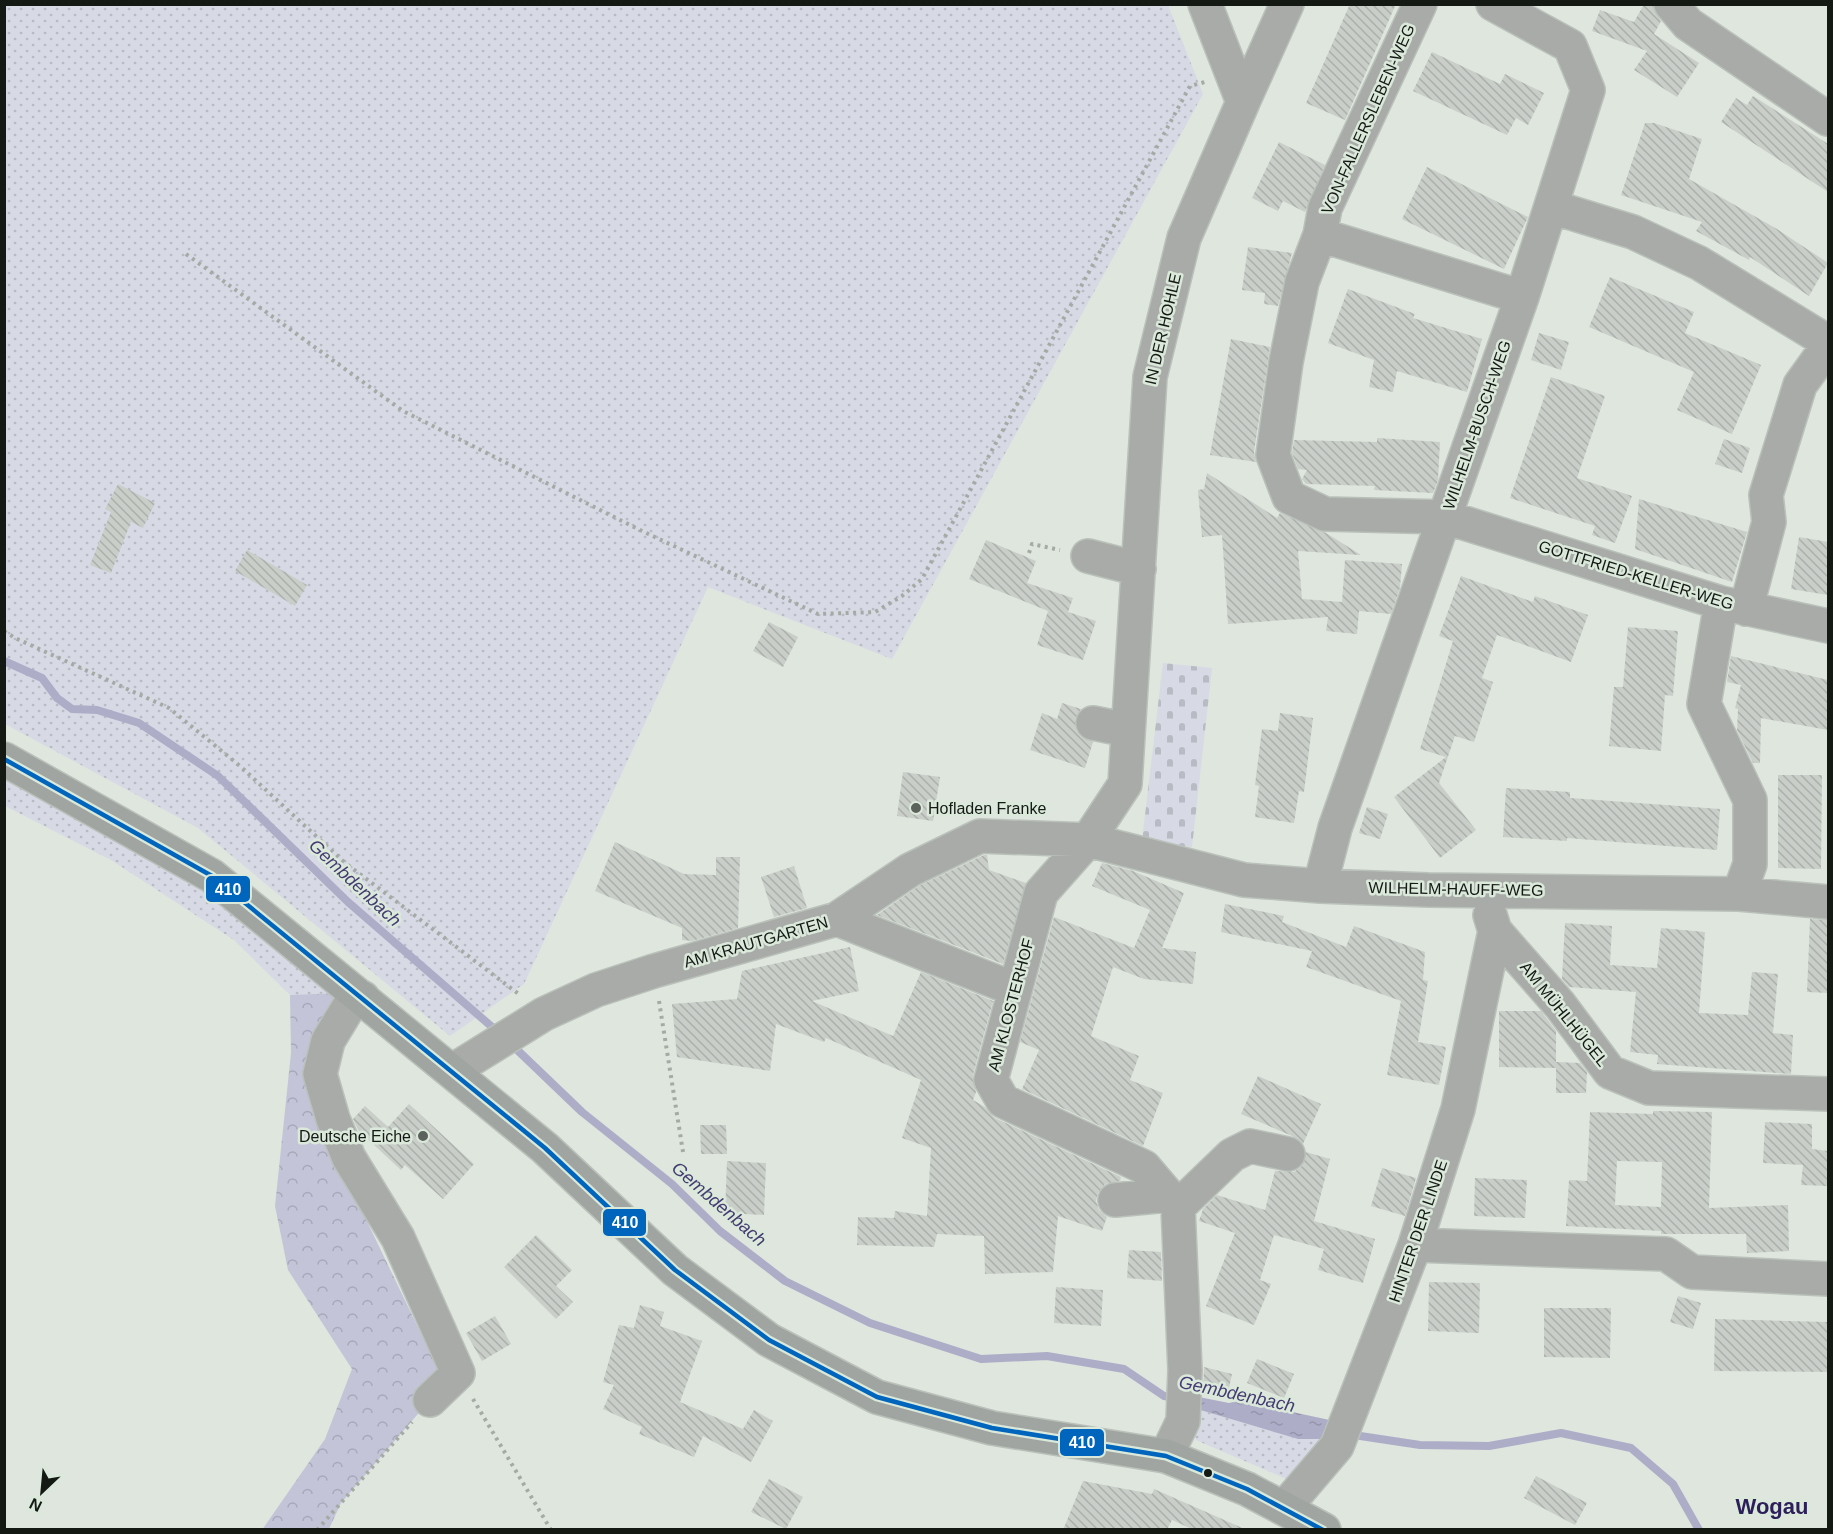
<svg xmlns="http://www.w3.org/2000/svg" width="1833" height="1534" font-family="Arial,sans-serif">
<defs>
<pattern id="grass-dots" width="8" height="8" patternUnits="userSpaceOnUse" patternTransform="scale(1.5)"><rect width="8" height="8" fill="#d7d9e5"/><path d="M2 2h.1M6 6h.1" fill="none" stroke="#b8bac4" stroke-width="1.8" stroke-linecap="round"/></pattern>
<pattern id="forest-crowns" width="20" height="18" patternUnits="userSpaceOnUse" patternTransform="scale(1.5)"><rect width="20" height="18" fill="#c3c4d8"/><path d="M2 6a3 3 0 1 1 6 0M12 15a3 3 0 1 1 6 0" fill="none" stroke="#a7a8b8"/></pattern>
<pattern id="cemetery-stones" width="16" height="16" patternUnits="userSpaceOnUse" patternTransform="scale(1.5)"><rect width="16" height="16" fill="#d7d9e5"/><path d="M2 7V4a2 2 0 0 1 4 0v3zM10 15v-3a2 2 0 0 1 4 0v3z" fill="#b8bac4"/></pattern>
<pattern id="water-ripples" width="26" height="14" patternUnits="userSpaceOnUse" patternTransform="scale(1.5)"><rect width="26" height="14" fill="#aeadc8"/><path d="M2 4q2-2 4 0t4 0M15 11q2-2 4 0t4 0" fill="none" stroke="#9594ab"/></pattern>
<pattern id="building-back-hatch" width="6" height="6" patternUnits="userSpaceOnUse" patternTransform="scale(1.5)"><rect width="6" height="6" fill="#c9cec9"/><path d="M-1 5l2 2M0 0l6 6M5-1l2 2" fill="none" stroke="#acb0ac"/></pattern>
</defs>
<rect width="100%" height="100%" fill="#dee6de"/>
<path fill="url(#grass-dots)" d="M4,5H1168L1203,94L892,659L708,587L524,984L450,1036L198,828L5,724Z
M4,776L177,870L339,993L290,995L234,940L111,860L5,806Z
M1197,1409L1298,1439H1332L1289,1480L1196,1440L1193,1432Z"/>
<path fill="url(#forest-crowns)" d="M339,993L334,1153L453,1400H430L341,1503L329,1529L262,1530L325,1439L352,1369L288,1270L275,1206L291,1053L290,995Z"/>
<path fill="url(#cemetery-stones)" d="M1163,663L1212,668L1192,847L1142,841Z"/>
<path fill="url(#water-ripples)" d="M1199,1397L1229,1403L1240,1401L1339,1422L1332,1439H1298L1197,1409Z"/>
<g fill="none" stroke-linecap="round" stroke-linejoin="round">
<path stroke="#aeadc8" stroke-width="8" d="M4,661L42,678L57,698L72,709L97,710L139,723L218,776L348,902L499,1033
M511,1044L582,1112L672,1184L720,1231L785,1281L870,1323L981,1359L1047,1356L1124,1369L1164,1396L1176,1398
M1347,1434L1420,1445L1489,1446L1561,1433L1631,1448L1673,1484L1699,1530"/>
</g>
<path fill="url(#building-back-hatch)" fill-rule="evenodd" d="M1350,4H1396L1345,120L1306,103Z
M1644,4H1653L1661,21L1654,34L1699,63L1677,97L1634,70L1647,51L1592,31L1600,10L1634,22Z
M1432,52L1500,84L1505,74L1544,93L1528,125L1516,118L1507,135L1413,91Z
M1753,96L1828,144V192L1721,122L1736,98L1747,105Z
M1645,123H1654L1702,139L1689,179L1777,229L1828,263L1809,296L1750,257L1749,260L1696,231L1702,222L1621,195Z
M1279,142L1325,165L1305,212L1283,201L1278,211L1252,198Z
M1427,167L1528,217L1504,269L1402,219Z
M1248,247L1292,253L1278,306L1264,304L1265,293L1242,290Z
M1610,277L1694,312L1685,333L1761,365L1732,434L1677,410L1694,372L1589,327Z
M1348,289L1415,314L1413,318L1482,339L1467,392L1397,371L1393,392L1369,387L1374,360L1328,343Z
M1539,333L1569,342L1561,370L1531,360Z
M1231,339L1270,347L1254,452L1256,462L1210,455Z
M1551,377L1605,396L1577,478L1632,496L1615,543L1592,535L1595,526L1510,498Z
M1377,438L1440,442L1438,480L1433,493L1374,490L1375,486L1306,484L1302,479L1307,470L1298,469L1292,453L1294,440L1377,442Z
M1724,439L1750,448L1742,473L1715,464Z
M1207,473L1277,518L1280,513L1326,533L1361,555L1298,551L1302,599L1342,602L1345,560L1402,564L1400,588L1391,614L1359,611L1357,634L1326,631L1328,617L1228,624L1222,535L1202,537L1198,490L1204,489Z
M118,484L155,503L143,528L131,522L111,573L90,565L111,512L105,509Z
M1639,499L1747,532L1732,582L1635,549Z
M1799,537L1828,542V595L1791,589Z
M986,540L1036,561L1027,583L1073,598L1068,612L1096,621L1083,660L1037,645L1048,611L969,579Z
M247,550L307,585L295,606L235,571Z
M1461,576L1533,602L1535,596L1588,615L1571,662L1497,635L1482,678L1493,682L1474,742L1455,736L1439,783L1476,830L1440,858L1394,797L1446,757L1420,749L1453,641L1439,636Z
M769,622L798,637L783,667L753,651Z
M1628,627L1678,631L1673,696L1665,695L1661,751L1609,746L1614,687H1623Z
M1731,656L1828,680V730L1761,718L1760,763H1753L1737,730L1738,709L1735,708L1741,685L1727,682Z
M1062,703L1081,709L1075,719L1076,730L1081,737L1093,742L1085,768L1030,750L1042,713L1057,719Z
M1280,713L1313,718L1304,792L1299,791L1294,823L1255,817L1259,786L1255,785L1262,729L1278,731Z
M903,772L940,777L933,821L897,816Z
M1778,775H1822L1821,869L1778,868Z
M1506,788L1570,792V798L1720,809L1717,850L1567,838V841L1503,837Z
M1367,807L1388,814L1380,839L1359,833Z
M615,842L684,874L716,875V857H740L738,928L692,941L682,940V928L595,891Z
M984,855H987L989,870L1026,883L1003,964L877,915L919,886Z
M1102,863L1133,871L1184,893L1162,948L1196,952L1193,984L1144,979L1113,967L1091,1036L1139,1056L1130,1080L1163,1093L1143,1146L1022,1089L1039,1050L1020,1042L1054,917L1134,948L1150,910L1092,886Z
M794,866L807,908L774,917L761,877Z
M1225,904L1284,916L1282,922L1346,947L1354,926L1425,952L1423,980L1428,981L1418,1042L1446,1047L1439,1085L1387,1075L1401,1001L1306,967L1312,951L1221,932Z
M1810,919L1828,920V993L1807,992Z
M1565,923L1612,926L1610,965L1657,968L1661,928L1705,932L1699,1013L1748,1015L1752,972L1778,974L1773,1033L1793,1035L1791,1074L1657,1064L1658,1055L1630,1052L1636,992L1569,987L1562,979Z
M850,947L859,991L812,1001L893,1036L921,972L993,1001L973,1075L976,1092L973,1100L985,1107L995,1118L1121,1177L1120,1181L1105,1184L1098,1193L1096,1201L1099,1210L1107,1217L1102,1231L1058,1216L1053,1272L985,1274L984,1236L937,1234L934,1247L857,1245L858,1217L894,1218L895,1211L927,1216L931,1148L902,1138L921,1080L826,1038L824,1042L776,1024L770,1071L677,1057L672,1004L737,999L742,971Z
M1499,1011H1541L1556,1031V1068L1499,1067Z
M1556,1062L1580,1063L1587,1072L1586,1093H1556Z
M1258,1076L1321,1104L1303,1144L1292,1136L1241,1114Z
M409,1104L474,1164L443,1199L405,1165L401,1170L358,1130L353,1119L365,1106L388,1127Z
M1653,1111L1712,1112L1709,1208L1788,1205L1789,1251L1747,1253L1746,1234H1661V1231L1566,1226L1569,1180L1587,1181L1590,1112L1653,1114ZM1617,1161L1662,1162L1661,1207L1615,1205Z
M1765,1122L1812,1124V1149L1828,1151V1186L1801,1185L1803,1165L1763,1163Z
M700,1125H726L727,1154H701Z
M1306,1152L1330,1159L1314,1221L1375,1239L1363,1283L1318,1270L1324,1249L1274,1235L1260,1280L1271,1284L1254,1325L1206,1306L1235,1233L1199,1221L1203,1209L1217,1195L1265,1210L1275,1171L1294,1172L1302,1166Z
M727,1161L766,1163L764,1215L725,1213Z
M1382,1168L1416,1178L1405,1216L1371,1206Z
M1475,1178L1527,1180L1525,1218L1474,1216Z
M536,1235L572,1270L556,1286L573,1302L556,1319L504,1267Z
M1129,1250L1161,1252L1162,1281L1127,1278Z
M1429,1282L1480,1283L1479,1333L1428,1331Z
M1056,1287L1103,1290L1101,1326L1054,1323Z
M1678,1296L1701,1303L1693,1329L1670,1322Z
M640,1305L664,1312L660,1326L702,1341L680,1402L743,1429L754,1410L773,1421L751,1462L703,1436L694,1457L639,1434L642,1427L603,1409L614,1385L603,1382L619,1325L634,1328Z
M1544,1308H1611L1610,1358L1544,1357Z
M495,1316L511,1344L482,1361L466,1333Z
M1715,1319L1828,1322V1372L1714,1371Z
M1257,1359L1294,1374L1284,1398L1247,1383Z
M1204,1367L1232,1374L1227,1397L1203,1391Z
M1536,1476L1587,1503L1575,1525L1524,1498Z
M769,1479L803,1497L786,1529L751,1512Z
M1083,1481L1152,1494L1154,1489L1247,1530H1194L1172,1520L1167,1530H1063Z"/>
<g fill="none" stroke-linecap="round" stroke-linejoin="round">
<g stroke="#bac0ba" stroke-width="36">
<path id="minor" d="M1205,4L1243,102L1287,4
M1420,4L1325,208L1320,235L1302,282L1286,362L1273,455L1289,497L1325,514L1445,517L1721,603L1828,626
M1671,4L1688,24L1828,119
M1552,207L1633,232L1699,263L1828,342
M1320,235L1522,297
M1088,556L1139,569
M1721,603L1704,704L1750,800V864L1739,894
M1746,609L1769,522L1766,495L1800,385L1828,346
M1093,723L1128,730
M1320,886L1335,828L1522,297L1588,90L1570,46L1493,4
M1490,915L1495,931L1560,1005L1610,1072L1649,1088L1828,1094
M837,919L1014,989
M363,998L348,1008L328,1041L320,1074L333,1119L349,1158L398,1238L458,1373L430,1400
M452,1071L544,1014L596,990L654,971L837,919L910,870L980,836L1088,840L1244,880L1320,886L1428,890L1739,894L1828,902
M1115,1200L1168,1195
M1178,1207L1232,1155L1250,1146L1288,1154
M1415,1245L1666,1254L1692,1272L1828,1279
M1166,1456L1183,1421L1185,1370L1178,1207L1144,1167L1003,1101L991,1080L1041,893L1088,840L1125,784L1150,377L1184,238L1243,102
M1285,1507L1337,1446L1415,1245L1458,1109L1495,931"/>
</g>
<g stroke="#bac0ba" stroke-width="36">
<path id="major" d="M4,759L212,876L545,1148L675,1270L769,1340L877,1397L992,1428L1166,1456L1247,1489L1324,1530"/>
</g>
<path stroke="#a5aaa5" stroke-width="4" stroke-dasharray="3 4.5" stroke-linecap="butt" d="M186,254L403,411L640,530L818,614L875,612L902,596L922,579L1190,86L1205,82
M1029,553L1032,544L1060,550
M4,631L15,638L169,708L240,766L344,862L520,995
M659,1001L683,1152
M473,1399L551,1530
M317,1530L412,1422"/>
<use href="#minor" stroke="#a8aba8" stroke-width="33"/>
<use href="#major" stroke="#a1a5a1" stroke-width="33"/>
<g stroke="#dbe9db" stroke-width="9">
<path id="bus-1" d="M4,759L212,876L545,1148L675,1270L769,1340L877,1397L992,1428L1166,1456L1247,1489L1323,1530"/>
</g>
<use href="#bus-1" stroke="#0065bd" stroke-width="4.5"/>
</g>
<g fill="#5b615b" stroke="#dbe9db" stroke-width="2">
<circle cx="916" cy="808" r="6"/>
<circle cx="423" cy="1136" r="6"/>
</g>
<circle fill="#141914" stroke="#dbe9db" stroke-width="2" cx="1208" cy="1473" r="5"/>
<g text-anchor="middle" dominant-baseline="central" stroke-width="5" stroke-linejoin="round" paint-order="stroke">
<g font-size="16" fill="#141914" stroke="#dbe9db">
<text transform="translate(1368 119) rotate(-66)">VON-FALLERSLEBEN-WEG</text>
<text transform="translate(1163 329) rotate(-77)">IN DER HOHLE</text>
<text transform="translate(1477 425) rotate(-71)">WILHELM-BUSCH-WEG</text>
<text transform="translate(1636 575) rotate(17)">GOTTFRIED-KELLER-WEG</text>
<text transform="translate(1456 889) rotate(1)">WILHELM-HAUFF-WEG</text>
<text transform="translate(756 942) rotate(-16)">AM KRAUTGARTEN</text>
<text transform="translate(1011 1005) rotate(-75)">AM KLOSTERHOF</text>
<text transform="translate(1564 1014) rotate(51)">AM MÜHLHÜGEL</text>
<text transform="translate(1418 1231) rotate(-71)">HINTER DER LINDE</text>
</g>
<g font-size="16" fill="#141914" stroke="#dbe9db" text-anchor="start">
<text x="928" y="808">Hofladen Franke</text>
<text x="411" y="1136" text-anchor="end">Deutsche Eiche</text>
</g>
<g font-size="18" font-style="italic" fill="#453b72" stroke="#dbe9db">
<text transform="translate(355 883) rotate(43)">Gembdenbach</text>
<text transform="translate(719 1204) rotate(41)">Gembdenbach</text>
<text transform="translate(1237 1394) rotate(12)">Gembdenbach</text>
</g>
<g font-size="22" font-weight="bold" fill="#2d1f59" stroke="#dbe9db">
<text x="1772" y="1506">Wogau</text>
</g>
</g>
<g stroke="#dbe9db" stroke-width="2">
<rect x="205" y="875" width="46" height="28" rx="6" fill="#0065bd"/>
<rect x="602" y="1208" width="45" height="29" rx="6" fill="#0065bd"/>
<rect x="1059" y="1428" width="46" height="29" rx="6" fill="#0065bd"/>
</g>
<g font-size="16" text-anchor="middle" font-weight="bold" fill="#fff">
<text x="228" y="895">410</text>
<text x="625" y="1228">410</text>
<text x="1082" y="1448">410</text>
</g>
<rect width="1833" height="1534" fill="none" stroke="#141914" stroke-width="12"/>
<g transform="translate(42 1492) rotate(206)" stroke="#dbe9db" stroke-width="4.5" paint-order="stroke">
<path d="M0-4.5L10 22L0 15L-10 22Z" fill="#141914"/>
<text y="-9" font-size="16" font-weight="bold" text-anchor="middle" fill="#141914">N</text>
</g>
</svg>
